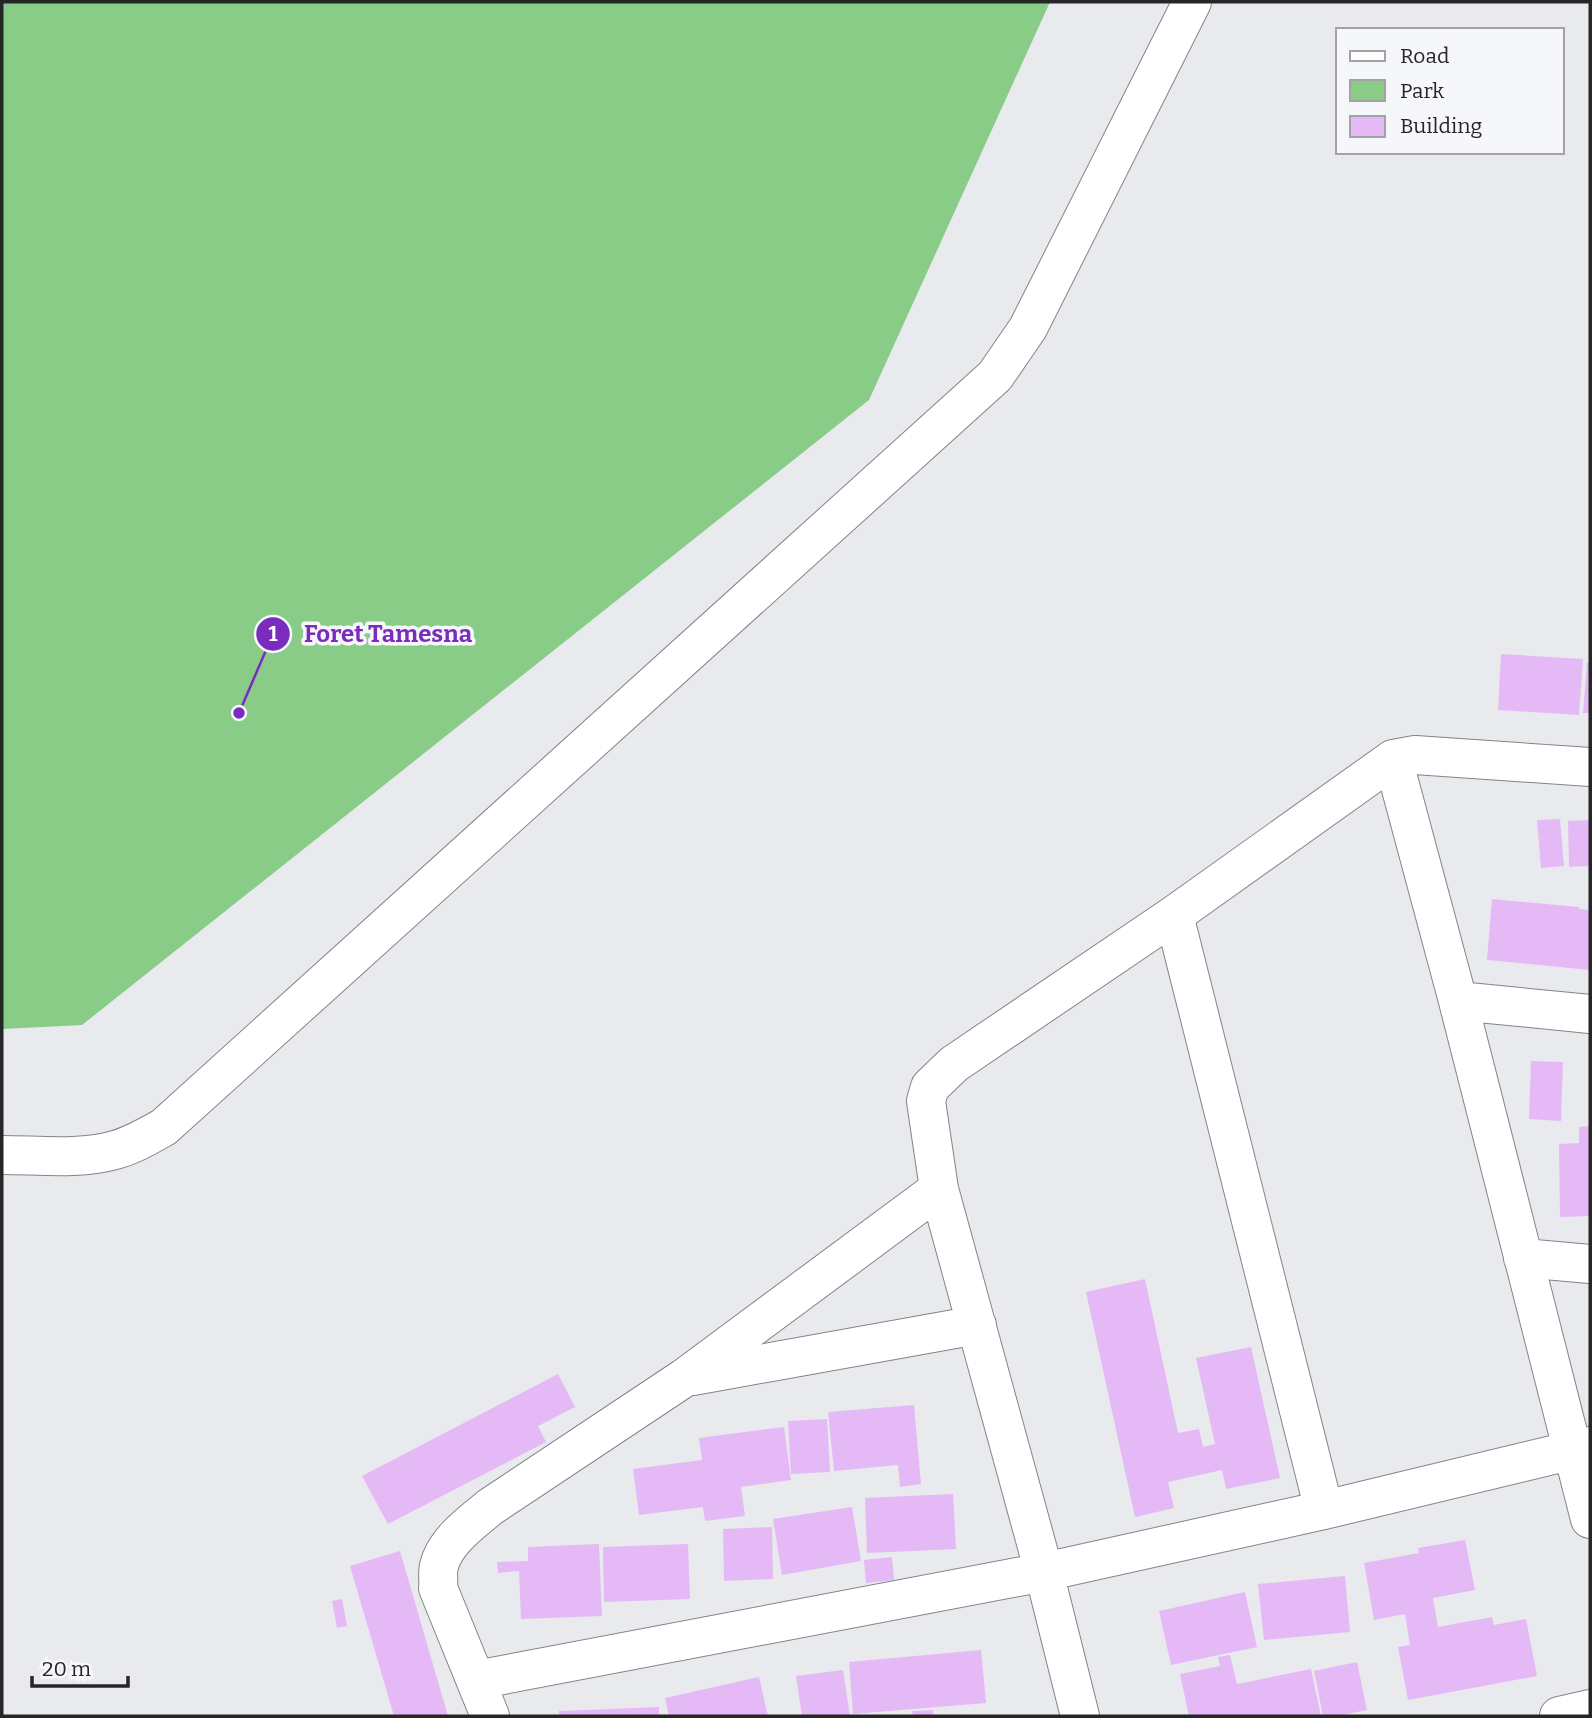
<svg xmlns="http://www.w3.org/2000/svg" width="1592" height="1718" font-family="Bitter,serif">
<rect width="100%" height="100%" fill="#e9eaed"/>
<path fill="#89cc87" d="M2,2H1050L869,400L82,1025L2,1029Z"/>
<path fill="#e5b9f6" d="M1501,654L1583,659L1579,715L1498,710Z
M1587,663H1590V713H1583Z
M1560,819L1564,866L1541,868L1537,820Z
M1590,820V866L1569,867L1568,821Z
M1492,899L1579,907V909L1590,910V970L1487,960Z
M1531,1061L1563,1062L1561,1121L1529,1119Z
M1590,1126V1216L1560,1217L1559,1144L1579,1143V1127Z
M1145,1279L1178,1433L1199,1429L1203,1447L1215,1444L1196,1358L1251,1347L1280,1478L1226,1489L1222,1470L1168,1482L1174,1508L1135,1517L1086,1292Z
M558,1374L575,1407L538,1426L546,1442L388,1524L362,1476Z
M914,1405L921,1484L900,1487L898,1465L834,1471L828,1412Z
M827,1419L830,1472L791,1474L788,1421Z
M784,1427L791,1480L741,1487L745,1516L705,1521L703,1507L639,1515L633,1469L702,1460L699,1438Z
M953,1494L956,1549L867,1553L865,1498Z
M852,1507L861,1561L782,1575L773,1519Z
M772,1527L773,1579L724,1581L723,1529Z
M1465,1540L1475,1590L1433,1598L1438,1627L1492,1617L1494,1625L1526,1619L1537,1676L1408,1700L1398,1647L1410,1645L1405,1614L1374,1620L1364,1563L1419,1553L1418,1548Z
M599,1544L602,1616L521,1619L519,1571L498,1573L497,1562L528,1561V1547Z
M688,1544L690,1599L604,1602L603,1547Z
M400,1551L448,1716H394L350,1566Z
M892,1557L894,1580L866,1583L864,1560Z
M1345,1576L1350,1632L1264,1640L1258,1584Z
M1245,1592L1257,1647L1171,1665L1159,1611Z
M342,1599L347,1626L337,1628L332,1601Z
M981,1650L986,1703L853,1714L849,1662Z
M1230,1655L1237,1684L1311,1669L1321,1716H1189L1180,1674L1220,1666L1218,1657Z
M1357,1662L1367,1710L1337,1716H1323L1314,1671Z
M843,1670L850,1716H802L796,1676Z
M759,1677L768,1716H669L665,1698Z
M659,1707V1716H559V1711Z
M933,1710V1716H913L912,1711Z"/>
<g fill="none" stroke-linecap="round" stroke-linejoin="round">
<g stroke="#838487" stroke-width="40">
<path id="minor" d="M1393,759L1458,1001L1590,1519
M1174,915L1324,1510
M1458,1001L1590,1014
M2,1155C38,1155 80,1160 115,1150C133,1145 148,1136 164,1127L995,376L1028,328L1192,2
M1523,1258L1590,1264
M693,1376L977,1325
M476,1680L1044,1572L1324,1510L1590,1446
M490,1716L438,1588C439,1581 437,1573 439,1566C445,1541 471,1523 490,1507L684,1378L939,1189
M1080,1716L1044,1572L939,1189L926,1101L930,1087L954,1064L1174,915L1393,759L1415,755L1590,767
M1559,1716L1590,1709"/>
</g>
<use href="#minor" stroke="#fff" stroke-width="38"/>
</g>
<path fill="none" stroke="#7b2cbf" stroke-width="2.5" d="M239 713L273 634"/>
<g fill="#7b2cbf" stroke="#f6f7fb" stroke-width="2.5">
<circle cx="239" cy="713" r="7"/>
<circle cx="273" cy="634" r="18"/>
</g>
<g font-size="21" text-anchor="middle" font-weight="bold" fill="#fff">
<text x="273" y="641">1</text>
</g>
<g font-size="24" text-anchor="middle" font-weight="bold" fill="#7b2cbf" stroke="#f6f7fb" stroke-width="7" stroke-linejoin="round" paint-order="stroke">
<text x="388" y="642">Foret Tamesna</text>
</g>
<rect width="1592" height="1718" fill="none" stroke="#262627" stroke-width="7"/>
<rect x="1336" y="28" width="228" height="126" fill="#f6f7fb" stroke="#a3a3a6" stroke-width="2"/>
<rect x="1350" y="51" width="35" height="10" fill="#ffffff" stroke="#a3a3a6" stroke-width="2"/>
<text x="1400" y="63" font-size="21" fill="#262627">Road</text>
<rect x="1350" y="80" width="35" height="21" fill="#89cc87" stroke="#a3a3a6" stroke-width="2"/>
<text x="1400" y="98" font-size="21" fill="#262627">Park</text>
<rect x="1350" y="116" width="35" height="21" fill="#e5b9f6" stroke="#a3a3a6" stroke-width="2"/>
<text x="1400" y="133" font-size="21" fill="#262627">Building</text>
<path d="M32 1676v10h96v-10" fill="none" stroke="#262627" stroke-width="3.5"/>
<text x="42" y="1676" font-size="21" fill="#262627" stroke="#f6f7fb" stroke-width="5" paint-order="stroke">20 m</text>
</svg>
